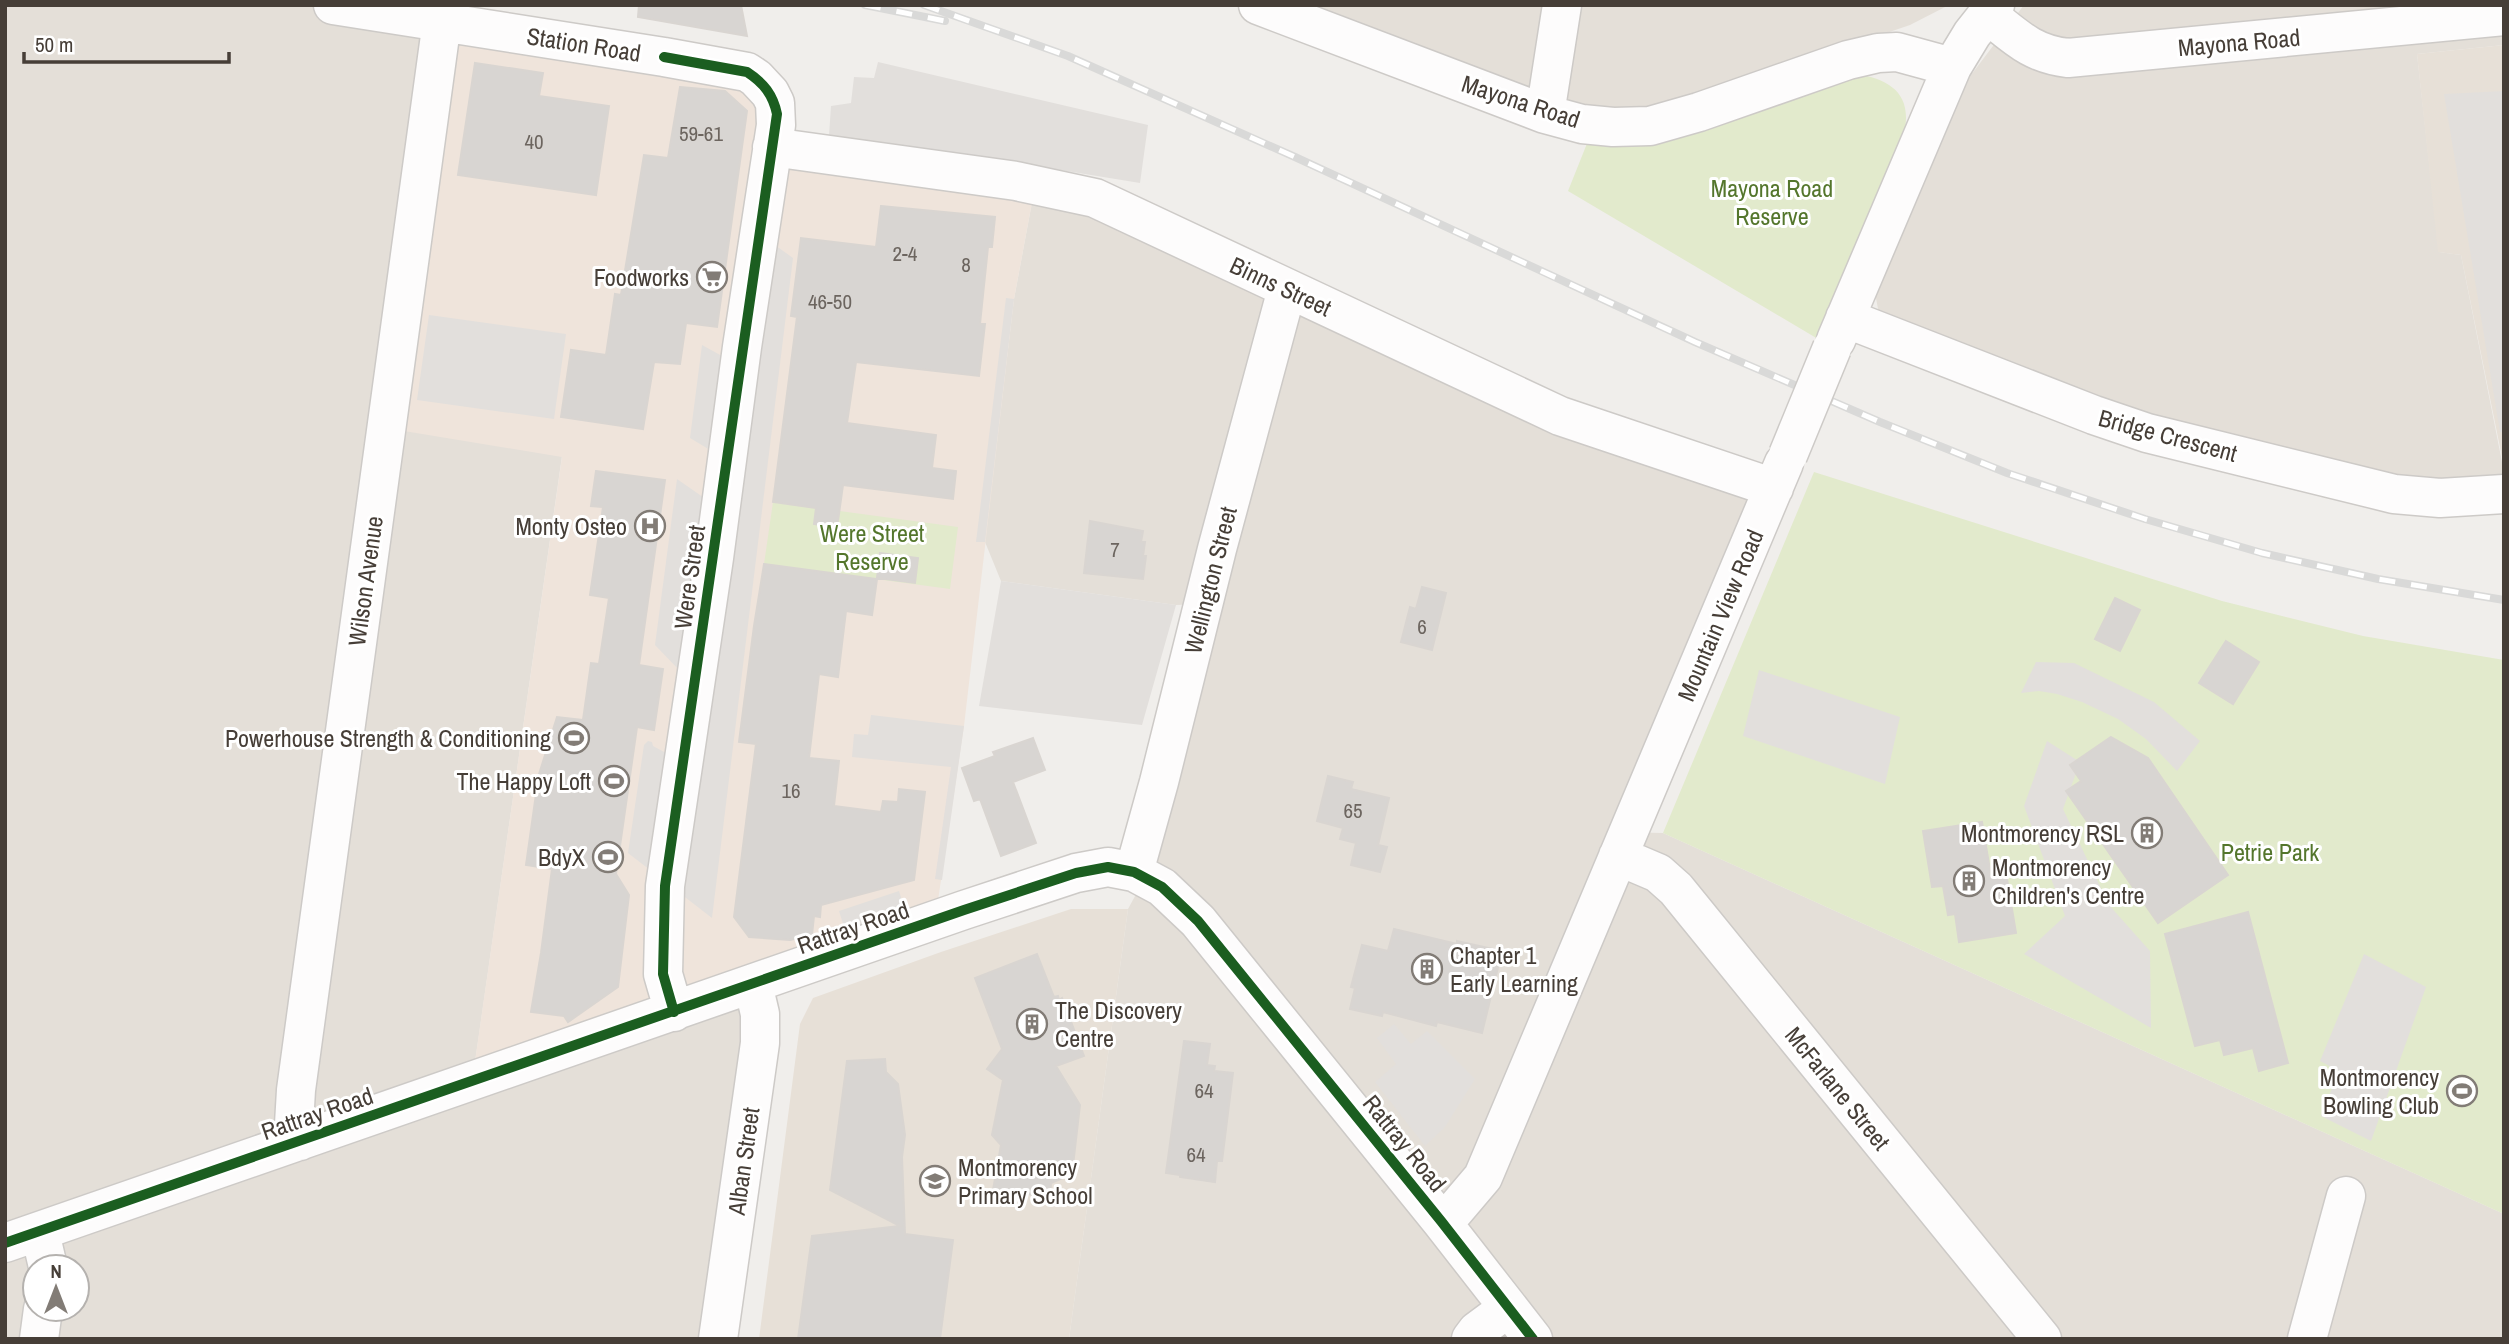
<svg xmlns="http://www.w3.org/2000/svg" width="2509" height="1344" font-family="'Archivo Narrow',sans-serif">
<rect width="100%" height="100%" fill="#f0eeeb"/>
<path fill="#e4dfd8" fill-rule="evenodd" d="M5,5H333L442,21L562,456L470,1097L763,993L718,1339H5ZM35,1267H77V1309H35Z
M1283,5H1949L1910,25L1677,104L1595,112Z
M2024,5H2504V45L2417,54L2439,252L2461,255L2503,467L2504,481L2432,487L2168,427L1879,314L1875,293L1959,95L1971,75Z
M1033,197L1095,198L1754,490L1611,832L1663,833L2504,1214V1339H1069L1128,909L1146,876L1205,604L1176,605L1001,581L985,542L1014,299Z"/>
<path fill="#efe4db" d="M454,29L759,89L768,151L1033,197L1014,299L964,726L937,907L474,1068L562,457L398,430Z"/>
<path fill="#e7e0d7" d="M2504,45V467L2461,255L2438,252L2417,54Z
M1071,909H1128L1069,1339H759L800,1024L813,998L941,952Z"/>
<path fill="#e2eacc" d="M1856,74C1891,79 1913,95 1904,133L1818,339L1568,191L1588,141Z
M1814,472L2222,601L2363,636L2504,660V1214L1663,833Z
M773,502L958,527L950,589L764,564Z"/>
<path fill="#e2dfdc" d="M878,62L1148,125L1140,183L956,153L829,136L831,106L851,103L854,77L874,78Z
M2504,91V432H2500L2444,94Z
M772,243L793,258L712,918L628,853L644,745L648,741L652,742L653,746L666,753L706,698L655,645L677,479L733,518Z
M1006,298L1014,299L985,542H976Z
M429,315L566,334L554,419L417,400Z
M702,345L722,356L710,450L690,438Z
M1001,581L1176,605L1142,725L979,706Z
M2036,662L2074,663L2154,702L2200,741L2177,771L2146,739L2118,719L2082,702L2057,694L2039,691L2021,693Z
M1759,670L1900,717L1885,784L1743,736Z
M871,715L964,726L942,880L935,879L951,767L852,757L854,734L868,735Z
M2047,741L2080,762L2063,809L2109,905L2150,951L2151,1028L2024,954L2065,916L2024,806Z
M899,891L905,910L845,930L839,911Z
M2364,954L2426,987L2371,1141L2321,1116L2339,1071L2320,1061Z
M1394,1024L1411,1044L1427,1031L1475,1079L1445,1127L1425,1146L1375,1082L1396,1064L1377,1038Z"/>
<path fill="#d8d5d2" stroke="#d9d5d1" stroke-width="2" d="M639,5H741L747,36L638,17Z
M475,63L543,73L539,96L609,106L596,195L458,175Z
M680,87L725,91L747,111L717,327L686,323L680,364L654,362L643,429L561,417L571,350L606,355L615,294L621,295L644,155L668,158Z
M881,206L995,217L992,247H988L980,324H985L979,376L856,362L847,423L936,435L932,468L956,471L953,499L843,485L837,528L814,524L816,508L773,502L797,317L791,316L801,238L876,247Z
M596,471L665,480L639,665L663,669L654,730L637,727L616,874L629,895L618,987L568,1022L564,1016L531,1012L541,953L552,869L526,865L537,787H535L557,717L583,720L591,663L599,664L609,598L590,595L603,507L591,506Z
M1090,521L1143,531L1141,542H1145L1143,556H1146L1143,579L1084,573Z
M880,553L918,558L915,583L877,578Z
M764,564L877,579L872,615L846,611L838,677L819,674L809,758L839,761L834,806L881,812L883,801L898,802L899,789L925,792L914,880L821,905L820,917L814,916L812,935L790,940L749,937L734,917L756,744L739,742L754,626Z
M1422,587L1446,593L1432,650L1401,642L1410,607L1416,609Z
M2115,598L2140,610L2120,651L2095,639Z
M2226,641L2259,662L2233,704L2199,683Z
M2111,737L2148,758L2228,875L2158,923L2066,791L2081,781L2070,765Z
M1033,738L1045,770L1013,782L1036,843L1001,856L980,799L974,801L962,768L995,756L993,752Z
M1328,776L1353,782L1351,789L1389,798L1378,845L1387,847L1380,872L1351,865L1356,843L1340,839L1343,828L1317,821Z
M1982,822L1991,876L2006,873L2016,933L1959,942L1955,914L1948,915L1943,886L1932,887L1923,831Z
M2248,912L2288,1063L2259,1071L2253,1048L2224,1055L2220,1040L2195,1046L2165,934Z
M1394,929L1457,944V941L1502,951L1482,1033L1437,1022L1436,1026L1383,1012L1382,1016L1350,1009L1355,988L1351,987L1362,945L1388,951Z
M1037,954L1054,997L1058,996L1059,1000L1062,998L1084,1056L1056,1066L1080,1105L1072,1174L1051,1183L1050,1197L993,1190L1001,1145L992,1135L1003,1080L987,1069L1002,1049L975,978Z
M1184,1041L1210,1044L1207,1065L1215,1066L1214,1071L1233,1073L1222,1161H1217L1215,1182L1180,1177V1175L1166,1173Z
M885,1059L886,1072L898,1084L905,1135L902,1157L905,1234L953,1240L940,1339H798L812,1236L900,1226L830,1190L847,1061Z"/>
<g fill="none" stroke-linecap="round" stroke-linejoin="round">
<g stroke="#cdcac7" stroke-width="41">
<path id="minor" d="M333,5L664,57L747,72L756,78L770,93L775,103L776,125L742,347L714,558L665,886L663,974L674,1012
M1258,5L1545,114L1582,124L1613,127L1650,126L1699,112L1848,60L1878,53L1897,52L1952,67
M1987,14C2015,36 2031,54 2068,58L2504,16
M1545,114L1562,5
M772,147L1016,181L1095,198L1560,416L1774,488
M1845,318L2094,415L2147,433L2394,494L2440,498L2504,494
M1836,340L1952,67L1972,34L1995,5
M1618,856L1658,873L1676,889L2042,1339
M1134,872L1159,782L1217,549L1287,289
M300,1141L294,1124L296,1090L442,21
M1441,1221L1455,1210L1483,1177L1784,463
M40,1232L48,1267
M5,1243L964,910L1076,873L1108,867L1134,872L1162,887L1198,921L1441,1221L1533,1339
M39,1339L43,1309
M718,1339L760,1043V1014L753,984
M1471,1339L1477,1331L1508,1308
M2307,1339L2346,1196"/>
</g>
<use href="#minor" stroke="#fdfcfc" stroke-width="38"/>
<g stroke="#d9d9d8" stroke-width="8">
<path id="rail" d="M865,5L945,21
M924,5L1068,56L1295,157L1695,342L1880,422L2007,473L2145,519L2262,553L2378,579L2504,600"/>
</g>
<use href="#rail" stroke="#fff" stroke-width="5" stroke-dasharray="16" stroke-linecap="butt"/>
<g stroke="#cdcac7" stroke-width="41" stroke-linecap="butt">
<path id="minor-bridge" d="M1788,455L1832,348"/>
</g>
<use href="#minor-bridge" stroke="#fdfcfc" stroke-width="38"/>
<g stroke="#fff" stroke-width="15">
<path id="cycleway" d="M664,57L747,72C764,83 773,95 777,114L665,886L663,974L674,1012
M5,1243L964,910L1076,873L1108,867L1134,872L1162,887L1198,921L1441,1221L1533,1339"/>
</g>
<use href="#cycleway" stroke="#1b5e20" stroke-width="10"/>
</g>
<defs>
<g id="supermarket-ring" transform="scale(1.575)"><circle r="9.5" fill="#fff" stroke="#827c76" stroke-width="1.5"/><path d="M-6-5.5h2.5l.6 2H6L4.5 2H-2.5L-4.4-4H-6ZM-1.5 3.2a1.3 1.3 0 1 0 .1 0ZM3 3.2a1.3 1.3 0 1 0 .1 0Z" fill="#827c76"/></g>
<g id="hospital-ring" transform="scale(1.575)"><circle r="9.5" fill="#fff" stroke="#827c76" stroke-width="1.5"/><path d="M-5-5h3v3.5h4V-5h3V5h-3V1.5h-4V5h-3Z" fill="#827c76"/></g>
<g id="stadium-ring" transform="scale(1.575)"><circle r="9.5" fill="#fff" stroke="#827c76" stroke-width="1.5"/><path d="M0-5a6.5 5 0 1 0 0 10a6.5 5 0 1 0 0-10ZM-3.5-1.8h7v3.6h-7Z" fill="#827c76"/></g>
<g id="building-ring" transform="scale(1.575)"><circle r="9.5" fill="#fff" stroke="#827c76" stroke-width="1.5"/><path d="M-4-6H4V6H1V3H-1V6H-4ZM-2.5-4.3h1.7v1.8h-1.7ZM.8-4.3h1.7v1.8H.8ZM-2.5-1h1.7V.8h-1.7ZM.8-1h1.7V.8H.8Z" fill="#827c76"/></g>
<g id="school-ring" transform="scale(1.575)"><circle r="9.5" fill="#fff" stroke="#827c76" stroke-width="1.5"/><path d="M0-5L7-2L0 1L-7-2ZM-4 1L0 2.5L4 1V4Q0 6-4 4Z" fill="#827c76"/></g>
</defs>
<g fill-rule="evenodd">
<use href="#supermarket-ring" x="712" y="277"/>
<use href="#hospital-ring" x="650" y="526"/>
<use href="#stadium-ring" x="574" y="738"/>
<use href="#stadium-ring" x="614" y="781"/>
<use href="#building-ring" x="2147" y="833"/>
<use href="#stadium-ring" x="608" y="857"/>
<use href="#building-ring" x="1969" y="881"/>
<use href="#building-ring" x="1427" y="969"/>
<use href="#building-ring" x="1032" y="1024"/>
<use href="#stadium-ring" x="2462" y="1091"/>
<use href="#school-ring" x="935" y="1181"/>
</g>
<g text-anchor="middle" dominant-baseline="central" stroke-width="6" stroke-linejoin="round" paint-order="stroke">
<g font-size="21" fill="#6c655f">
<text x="701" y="133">59-61</text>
<text x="534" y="141">40</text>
<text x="905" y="253">2-4</text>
<text x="966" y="264">8</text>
<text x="830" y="301">46-50</text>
<text x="1115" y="549">7</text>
<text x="1422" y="626">6</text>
<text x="791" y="790">16</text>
<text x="1353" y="810">65</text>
<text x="1204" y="1090">64</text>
<text x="1196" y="1154">64</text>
</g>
<g font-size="24" fill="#463e37" stroke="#fff">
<text transform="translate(2239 42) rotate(-5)">Mayona Road</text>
<text transform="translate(584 44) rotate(9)">Station Road</text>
<text transform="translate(1521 101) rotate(18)">Mayona Road</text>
<text transform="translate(1281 286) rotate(25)">Binns Street</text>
<text transform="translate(2168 435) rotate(15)">Bridge Crescent</text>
<text transform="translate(689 577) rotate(-82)">Were Street</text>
<text transform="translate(1210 580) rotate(-76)">Wellington Street</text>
<text transform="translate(365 581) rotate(-82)">Wilson Avenue</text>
<text transform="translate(1720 615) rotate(-67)">Mountain View Road</text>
<text transform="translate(853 927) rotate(-19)">Rattray Road</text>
<text transform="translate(1838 1088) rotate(51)">McFarlane Street</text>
<text transform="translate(317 1113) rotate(-19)">Rattray Road</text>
<text transform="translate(1405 1143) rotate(51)">Rattray Road</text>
<text transform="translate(743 1161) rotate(-82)">Alban Street</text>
</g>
<g font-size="24" fill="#54762c" stroke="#fff">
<text x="1772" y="188">Mayona Road<tspan x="1772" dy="28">Reserve</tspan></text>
<text x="872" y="533">Were Street<tspan x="872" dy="28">Reserve</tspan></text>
<text x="2270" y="852">Petrie Park</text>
</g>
<g font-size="24" fill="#463e37" stroke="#fff" text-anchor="end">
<text x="689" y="277">Foodworks</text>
<text x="627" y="526">Monty Osteo</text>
<text x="551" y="738">Powerhouse Strength &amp; Conditioning</text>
<text x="591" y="781">The Happy Loft</text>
<text x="2124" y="833">Montmorency RSL</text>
<text x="585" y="857">BdyX</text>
<text x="1992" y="867" text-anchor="start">Montmorency<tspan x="1992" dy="28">Children's Centre</tspan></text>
<text x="1450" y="955" text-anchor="start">Chapter 1<tspan x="1450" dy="28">Early Learning</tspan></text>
<text x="1055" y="1010" text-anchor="start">The Discovery<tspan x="1055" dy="28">Centre</tspan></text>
<text x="2439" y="1077">Montmorency<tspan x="2439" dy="28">Bowling Club</tspan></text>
<text x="958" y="1167" text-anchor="start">Montmorency<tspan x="958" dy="28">Primary School</tspan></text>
</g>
</g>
<rect width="2509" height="1344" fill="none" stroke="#463e37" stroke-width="14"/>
<g transform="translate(56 1288)"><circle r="33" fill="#ffffff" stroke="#b5b2af" stroke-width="2"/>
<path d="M0-5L12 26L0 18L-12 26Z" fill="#827c76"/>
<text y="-10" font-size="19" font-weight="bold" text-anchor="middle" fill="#463e37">N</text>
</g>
<path d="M24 52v10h205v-10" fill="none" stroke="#463e37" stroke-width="3.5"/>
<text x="35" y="52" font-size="21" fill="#463e37" stroke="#ffffff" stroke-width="5" paint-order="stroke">50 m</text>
</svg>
